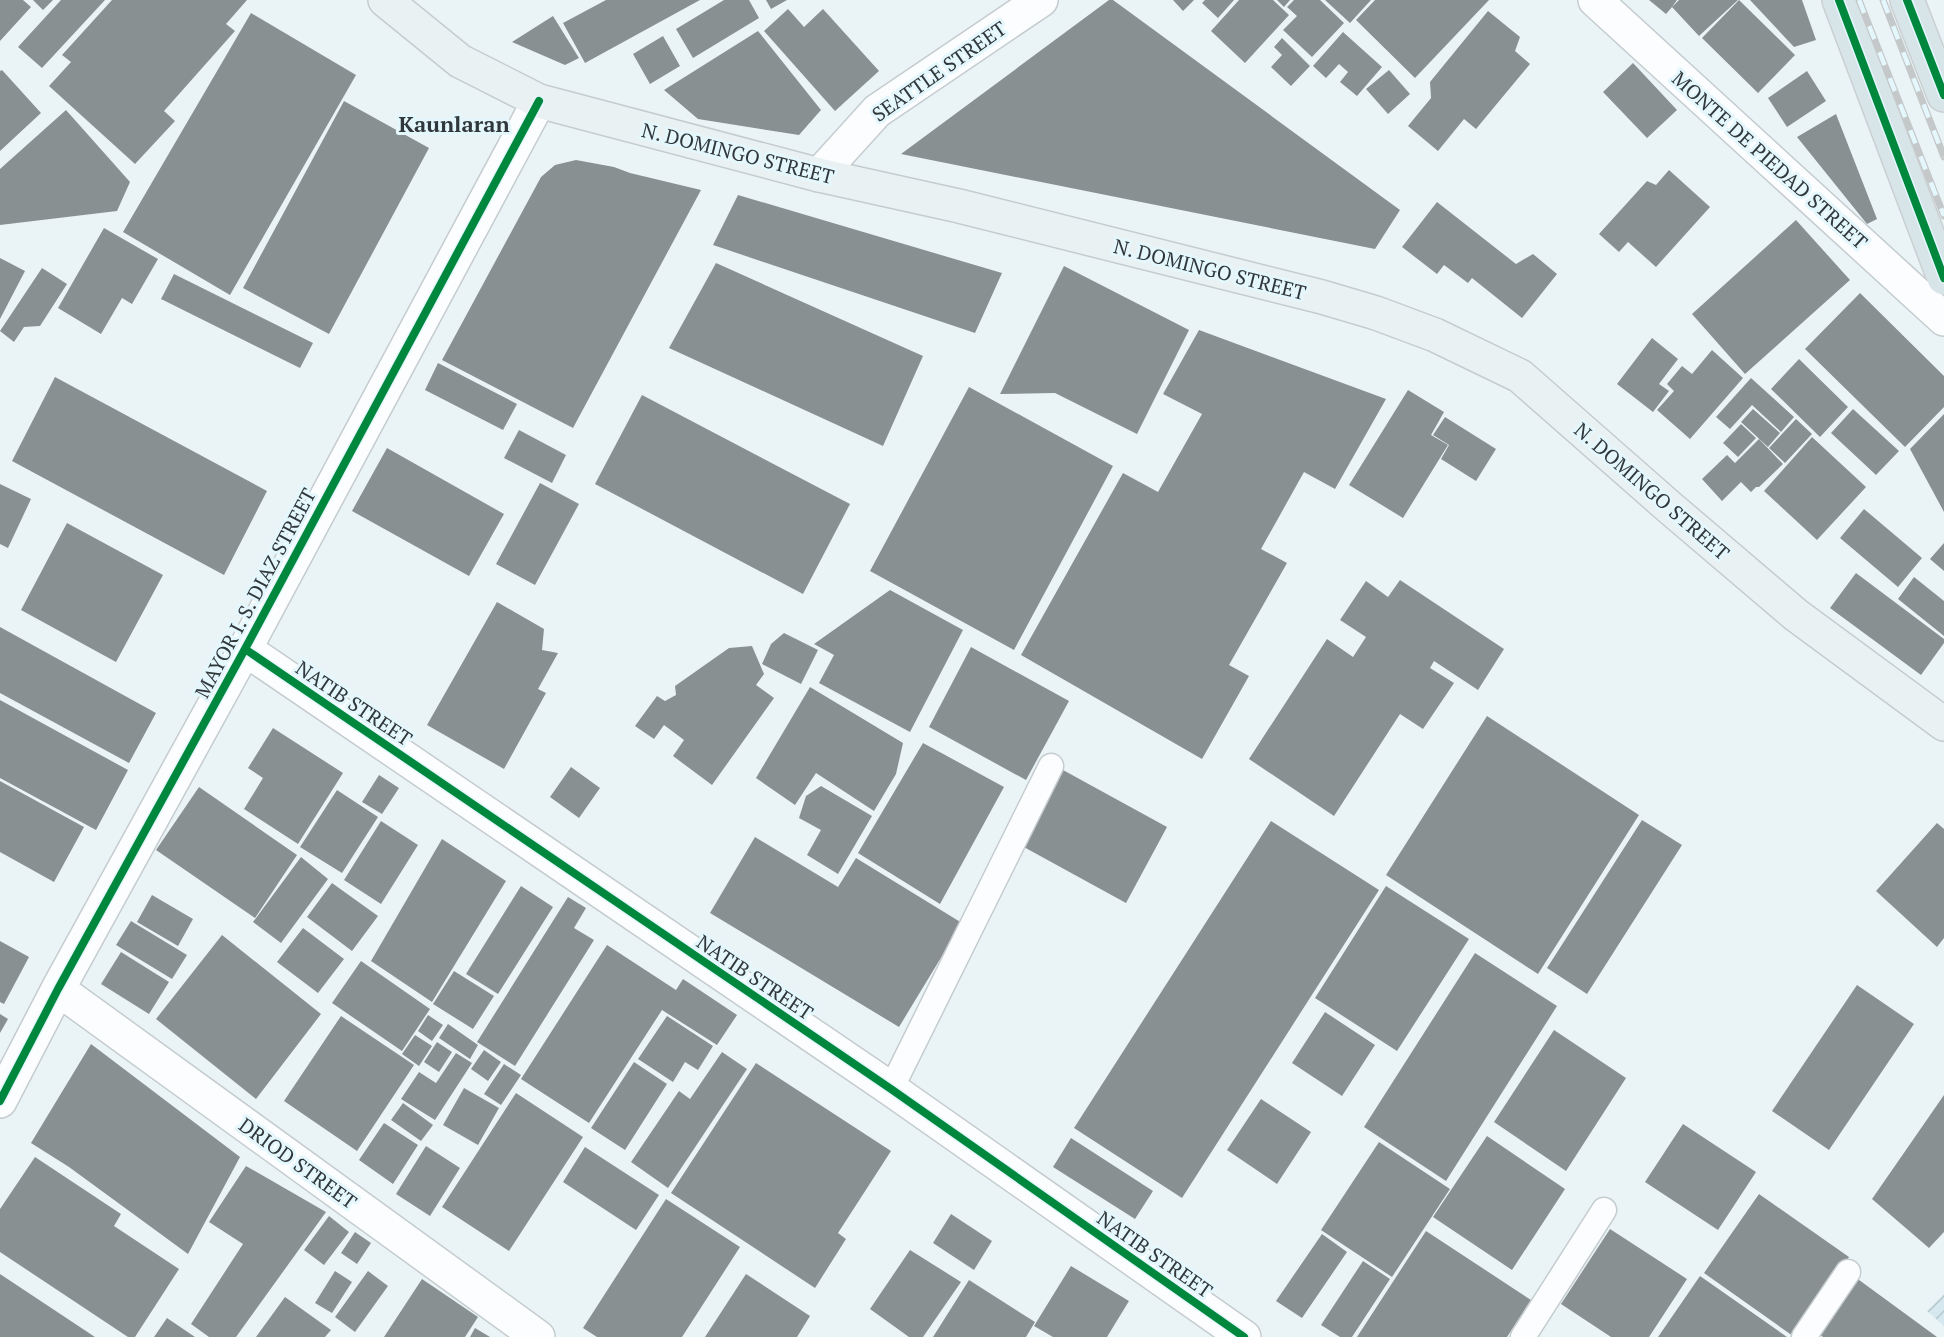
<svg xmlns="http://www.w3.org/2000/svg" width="1944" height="1337" font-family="'PT Serif',serif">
<defs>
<pattern id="industrial-furrows" width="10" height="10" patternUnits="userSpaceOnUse" patternTransform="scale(1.5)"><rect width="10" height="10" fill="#d5e8ef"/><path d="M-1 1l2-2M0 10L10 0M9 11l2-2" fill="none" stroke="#b7c8ce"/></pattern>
</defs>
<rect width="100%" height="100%" fill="#eaf4f7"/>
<path fill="url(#industrial-furrows)" d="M1944,1294V1326L1927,1311Z"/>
<path fill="#899092" d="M0,0H23L31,7L0,41Z
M33,0H53L43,10Z
M61,0H105L42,68L18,47Z
M112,0H247L226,24L235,31L164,111L175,121L135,164L49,86L71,62L62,55Z
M606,0H700L585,63L563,23Z
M724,0H749L759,18L693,58L676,29Z
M766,0H787L771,9Z
M1109,0H1113L1400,210L1375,249L901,154Z
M1173,0H1194L1183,11Z
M1205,0H1234L1218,18L1202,3Z
M1239,0H1273L1289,15L1245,63L1211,31Z
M1277,0H1290L1284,7Z
M1294,0H1320L1344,23L1312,57L1283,30L1297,16L1287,7Z
M1325,0H1371L1350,23Z
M1375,0H1489L1415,78L1356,20Z
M1649,0H1677L1672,7L1679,0H1738L1699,36L1672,7L1666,14Z
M1739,0L1795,55L1758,93L1702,38Z
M1750,0H1802L1816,40L1794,47Z
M788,9L804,27L823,9L879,71L835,111L764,31Z
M1488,11L1520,37L1515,51L1530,64L1476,129L1464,119L1438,151L1408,126L1431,98L1430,82Z
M251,13L356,75L230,295L123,232Z
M553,16L579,58L565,65L512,42Z
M758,31L821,110L799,135L698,119L664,90Z
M1343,32L1382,67L1357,96L1340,82L1348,72L1339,64L1326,78L1313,66Z
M663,36L680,66L650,84L633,54Z
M1282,38L1310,66L1291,86L1271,67L1282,55L1274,47Z
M1633,63L1677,110L1647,138L1603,92Z
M2,70L41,113L0,151V71Z
M1389,70L1410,94L1388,114L1366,89Z
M1807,71L1826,101L1787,127L1768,98Z
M344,101L429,148L329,334L243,288Z
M66,110L130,182L117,211L0,225V169Z
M1836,114L1877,219L1867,224L1797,137Z
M576,160L614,167L630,173L701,190L573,428L442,360L541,177L555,165Z
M1669,170L1710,207L1656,267L1628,242L1619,252L1599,234L1647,181L1656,185Z
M738,195L1002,273L975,333L713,245Z
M1437,202L1516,264L1533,254L1557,274L1522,318L1472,278L1468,283L1444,265L1437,274L1402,247Z
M1796,220L1850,280L1745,374L1692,314Z
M104,228L158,259L132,304L122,298L101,334L58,308Z
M0,258L25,271L0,319Z
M716,263L923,356L883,446L669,348Z
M1064,266L1189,330L1137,434L1055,393L1000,394Z
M42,268L67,284L40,326L24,327L14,342L0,331Z
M174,274L313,343L300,368L161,299Z
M1860,293L1944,376V407L1905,447L1805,349Z
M1199,330L1386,399L1335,489L1304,472L1261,549L1287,563L1229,665L1249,676L1202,759L1021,655L1123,473L1158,492L1202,414L1163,394Z
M1652,338L1678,359L1659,384L1669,391L1653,412L1617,384Z
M1712,350L1743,378L1690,439L1657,410L1674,391L1667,384L1682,366L1692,374Z
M1799,359L1848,407L1820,437L1771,389Z
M438,363L517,404L503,430L425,390Z
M55,377L267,491L224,575L12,461Z
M1751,378L1794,417L1781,432L1752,405L1730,429L1716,417Z
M969,387L1113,466L1014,650L870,571Z
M1408,390L1444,412L1431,435L1448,445L1403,518L1349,485Z
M642,395L850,504L803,594L595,484Z
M1753,409L1780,433L1768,447L1741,422Z
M1853,409L1899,451L1876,475L1831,433Z
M1944,414V512L1910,449Z
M1445,417L1496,449L1476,481L1441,459L1449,445L1433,435Z
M1796,419L1812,434L1785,463L1769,448Z
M1741,424L1756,438L1738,457L1723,443Z
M519,430L566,455L552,483L504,458Z
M1812,437L1866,487L1817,540L1764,491Z
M1759,439L1783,464L1759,487H1756L1751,492L1741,482L1722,501L1702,479L1727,455L1735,463Z
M387,448L504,514L469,576L352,511Z
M540,483L579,504L535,585L496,564Z
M0,484L31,499L8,548L0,544Z
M1864,509L1922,558L1898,587L1840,538Z
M67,523L163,575L116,662L21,610Z
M1944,543V571L1930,559Z
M1856,573L1944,639V643L1921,675L1830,608Z
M1914,577L1944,601V636L1898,599Z
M1400,580L1504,649L1478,690L1434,661L1430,668L1454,683L1423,729L1400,714L1334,816L1249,759L1327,639L1353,657L1366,637L1340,620L1366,581L1388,597Z
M890,590L963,630L910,732L819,683L834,655L814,644Z
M497,602L544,629L542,650L558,653L538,689L546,693L504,769L427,725Z
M0,627L156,713L129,763L0,693Z
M784,633L818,650L801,684L762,664L771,644Z
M752,646L764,674L756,685L774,698L712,785L673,756L684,740L664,725L654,739L635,726L657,696L665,701L676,695L675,686L729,648Z
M971,647L1069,701L1026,780L929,727Z
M810,687L903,743L896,774L874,811L816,773L795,805L756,778Z
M0,700L128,770L96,830L0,778Z
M1487,716L1639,815L1538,974L1386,875Z
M273,728L343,773L298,844L244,809L263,778L248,768Z
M923,743L1004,787L940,904L858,853Z
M571,767L600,788L579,818L550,797Z
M1063,770L1167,827L1126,903L1022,846Z
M379,775L399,788L382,814L362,802Z
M0,781L84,827L54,882L0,852Z
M821,786L872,816L838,874L807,855L821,830L799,818L806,796Z
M199,787L297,855L255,918L156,850Z
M337,790L378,817L342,873L300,847Z
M1642,820L1682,845L1587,994L1547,968Z
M381,821L418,845L381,904L344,880Z
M1271,821L1379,890L1182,1198L1074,1128Z
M1937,823L1944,829V938L1937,947L1876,891Z
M755,837L838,887L856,858L962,923L899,1027L710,913Z
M442,839L506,881L432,1002L371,961Z
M301,857L328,879L281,943L253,922Z
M332,883L378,916L352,951L307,917Z
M521,886L553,907L498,994L466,974Z
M1386,886L1469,939L1397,1051L1315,998Z
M152,895L193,919L178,946L137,922Z
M568,897L586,908L574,928L594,940L515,1066L477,1042Z
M131,921L187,955L172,979L116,945Z
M303,928L344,959L318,993L277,962Z
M222,935L321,1014L256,1099L156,1019Z
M0,941L29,957L4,1004L0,1002Z
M607,945L676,990L683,979L737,1015L717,1045L662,1010L589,1123L521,1079Z
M121,952L169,982L149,1014L101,984Z
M1475,953L1557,1006L1446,1181L1364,1127Z
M361,961L430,1009L402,1051L332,1003Z
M454,971L494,996L473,1029L433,1004Z
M1857,985L1914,1024L1829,1150L1772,1111Z
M1325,1012L1375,1045L1342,1096L1292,1063Z
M0,1014L8,1019L0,1033Z
M428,1015L443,1025L432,1041L418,1031Z
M341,1016L414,1065L357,1151L284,1101Z
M667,1016L713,1046L698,1070L685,1062L673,1082L638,1059Z
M448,1024L478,1045L470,1059L439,1038Z
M1554,1030L1626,1078L1566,1171L1494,1122Z
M415,1035L432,1046L419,1066L402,1054Z
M437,1042L452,1052L439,1072L424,1062Z
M91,1044L240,1157L188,1254L69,1167L31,1143Z
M484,1050L501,1062L488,1081L471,1069Z
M722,1052L747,1069L668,1188L631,1162L679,1091L690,1099Z
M456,1053L472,1063L435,1120L401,1099L419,1072L436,1083Z
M634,1062L667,1084L625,1150L591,1128Z
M756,1063L891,1151L838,1233L846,1239L815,1288L671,1193Z
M504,1064L521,1075L501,1105L484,1094Z
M464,1088L499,1108L478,1145L443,1125Z
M516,1093L583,1137L509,1251L442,1207Z
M1944,1095V1232L1929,1248L1872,1199Z
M1261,1099L1311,1132L1277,1184L1227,1150Z
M403,1103L433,1125L421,1141L391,1120Z
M384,1123L418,1145L393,1184L359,1160Z
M1683,1124L1756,1172L1718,1230L1645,1182Z
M1487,1136L1565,1189L1512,1270L1433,1217Z
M1071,1138L1153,1191L1135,1219L1053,1167Z
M1379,1142L1450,1189L1392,1277L1321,1230Z
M426,1146L460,1168L430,1216L396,1194Z
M585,1147L659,1195L636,1230L563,1182Z
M35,1157L121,1214L114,1226L179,1269L135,1337H128L0,1252V1209Z
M246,1166L326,1212L236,1337H209L191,1324L243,1244L209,1222Z
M1759,1194L1849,1257L1793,1336L1704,1273Z
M666,1199L740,1247L682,1337H597L583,1328Z
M951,1214L992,1241L974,1270L933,1243Z
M329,1216L349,1232L324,1265L304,1250Z
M1610,1229L1687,1279L1649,1337H1611L1561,1304Z
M1426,1231L1531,1300L1507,1337H1357Z
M355,1232L371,1243L357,1264L341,1253Z
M1322,1234L1347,1252L1302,1318L1276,1301Z
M910,1250L961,1282L923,1337H909L870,1309Z
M1363,1261L1390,1279L1352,1337H1340L1321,1325Z
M1071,1266L1129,1301L1107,1337H1053L1034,1326Z
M335,1271L352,1282L332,1313L315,1303Z
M368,1271L388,1286L355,1332L335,1317Z
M0,1274L95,1337H0Z
M746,1274L810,1316L797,1337H705Z
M1700,1276L1787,1337H1658Z
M1855,1277L1937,1337H1823L1816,1332Z
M422,1279L478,1317L465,1337H384Z
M969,1280L1035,1322L1026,1337H933Z
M285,1297L331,1330L325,1337H256Z
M167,1318L195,1337H154Z
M475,1328L490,1337H470Z"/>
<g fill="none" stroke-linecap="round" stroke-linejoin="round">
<g stroke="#c5cccf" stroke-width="27">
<path id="lane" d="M891,1089L1051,766
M1523,1337L1604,1210
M1804,1337L1848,1272"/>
</g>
<g stroke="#c5cccf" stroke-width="36">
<path id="street" d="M1595,0L1944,319
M819,175L877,111L1041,0
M245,649L891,1089L1244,1337
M58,989L538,1337
M0,1101L58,989L245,649L539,101"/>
</g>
<g stroke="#c5cccf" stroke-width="36">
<path id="secondary" d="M385,0L460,61L539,101L819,175L959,206L1322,297L1376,313L1435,335L1520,376L1668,506L1796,615L1944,724"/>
</g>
<g stroke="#cbcfd1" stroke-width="36">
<path id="primary" d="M1839,0L1944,278
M1907,0L1944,95"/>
</g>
<use href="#lane" stroke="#fcfdfe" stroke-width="24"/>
<use href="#street" stroke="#fcfdfe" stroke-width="33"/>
<use href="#secondary" stroke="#eaf1f3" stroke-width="33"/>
<use href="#primary" stroke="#d8e5e8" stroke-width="33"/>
<g stroke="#c5c8c9" stroke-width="7">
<path id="rail" d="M1859,0L1944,216
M1883,0L1944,157"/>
</g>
<use href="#rail" stroke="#e4f7fd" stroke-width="4.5" stroke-dasharray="14" stroke-linecap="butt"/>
<g stroke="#e4f7fd" stroke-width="11">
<path id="cycleway" d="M1839,0L1944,278
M1907,0L1944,95
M245,649L891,1089L1244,1337
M0,1101L58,989L245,649L539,101"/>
</g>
<use href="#cycleway" stroke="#00873e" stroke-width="8"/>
</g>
<g text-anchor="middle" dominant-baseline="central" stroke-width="6" stroke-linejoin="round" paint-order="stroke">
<g font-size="20" fill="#31383b" stroke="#e4f7fd">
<text transform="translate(939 71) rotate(-35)">SEATTLE STREET</text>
<text transform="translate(738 153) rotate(14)">N. DOMINGO STREET</text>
<text transform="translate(1770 160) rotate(42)">MONTE DE PIEDAD STREET</text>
<text transform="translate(1210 269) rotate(14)">N. DOMINGO STREET</text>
<text transform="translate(1652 491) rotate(41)">N. DOMINGO STREET</text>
<text transform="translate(255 593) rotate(-62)">MAYOR I. S. DIAZ STREET</text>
<text transform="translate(354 703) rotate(34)">NATIB STREET</text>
<text transform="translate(755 977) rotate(34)">NATIB STREET</text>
<text transform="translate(298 1163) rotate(36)">DRIOD STREET</text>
<text transform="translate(1155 1254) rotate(35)">NATIB STREET</text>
</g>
<g font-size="22" font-weight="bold" fill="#31383b" stroke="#e4f7fd">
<text x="454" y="123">Kaunlaran</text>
</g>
</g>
</svg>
